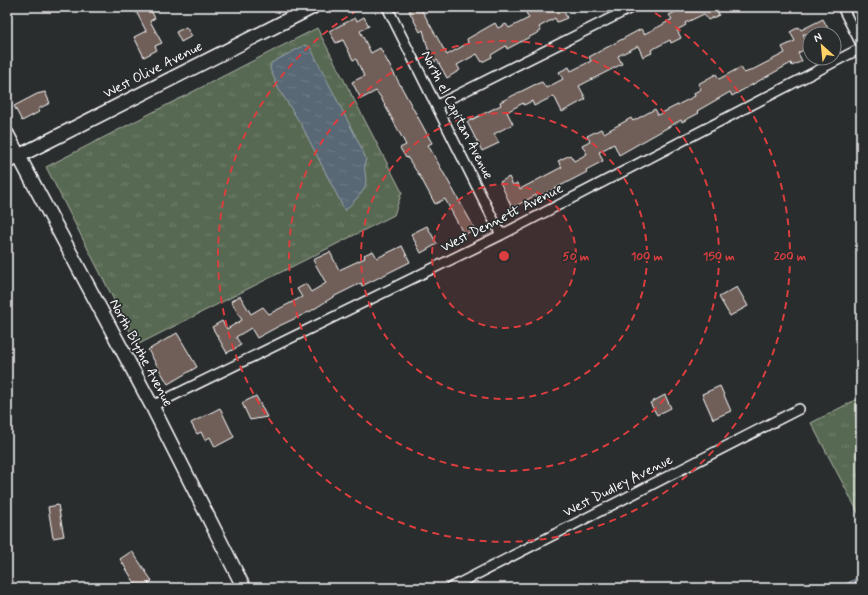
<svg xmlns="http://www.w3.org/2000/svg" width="868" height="595" font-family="Mynerve,sans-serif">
<defs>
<pattern id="grass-tufts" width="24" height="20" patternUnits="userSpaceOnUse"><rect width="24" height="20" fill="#596952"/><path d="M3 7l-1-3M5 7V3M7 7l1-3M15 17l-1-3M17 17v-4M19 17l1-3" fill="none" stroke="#72806c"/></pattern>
<pattern id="water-ripples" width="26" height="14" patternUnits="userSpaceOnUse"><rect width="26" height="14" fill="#586874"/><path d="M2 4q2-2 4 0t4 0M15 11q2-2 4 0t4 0" fill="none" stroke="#717f89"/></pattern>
</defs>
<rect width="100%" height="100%" fill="#2a2d2e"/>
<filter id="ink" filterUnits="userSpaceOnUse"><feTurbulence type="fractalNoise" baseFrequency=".025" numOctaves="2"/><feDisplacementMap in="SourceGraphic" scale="8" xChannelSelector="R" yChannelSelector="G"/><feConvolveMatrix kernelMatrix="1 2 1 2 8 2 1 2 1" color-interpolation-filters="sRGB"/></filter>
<g filter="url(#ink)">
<path fill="url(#grass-tufts)" stroke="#acb4a8" d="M317,28L402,192L394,215L137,345L46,167Z
M861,397V518L811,423Z"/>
<path fill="url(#water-ripples)" stroke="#9ba4ac" d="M305,45L310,47L360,145L366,159C362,168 368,177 365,187C363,193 350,205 345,211L302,126L275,83V80L270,69L271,63Z
M861,576V588H838Z"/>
<path fill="#705e59" stroke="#fff" d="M134,7H149L155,18L150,21L162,43L155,46L157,50L144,57L134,37L146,31Z
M409,7H420L447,55L468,43L467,39L495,23L498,28L506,24L509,28L529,18L523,7H562L567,18L557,22L555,18L539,27L541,31L507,49L506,46L491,55L492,57L482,62L477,54L457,65L460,70L447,78L437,60L435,62L428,49L423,30L420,32L409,11L411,10Z
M686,7H717L716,8L719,15L708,20L704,14L685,23L686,25L677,30L681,38L671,43L670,40L651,50L652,53L643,57L638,46L618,56L622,64L579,86L586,99L562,112L554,96L534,106L532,101L524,105L523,103L507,112L513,124L494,134L499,143L482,151L467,122L501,105L500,102L534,85L542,82L546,88L563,79L559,72L569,67L571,71L591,61L589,57L641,29L644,34L662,25L672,19L669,15Z
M364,17L369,26L360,31L371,53L380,48L432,143L428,145L475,229L464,235L445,199L435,204L421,178L407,157L406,158L400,148L406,145L380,96L376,91L361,99L352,82L364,76L356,59L353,60L343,40L336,43L329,31L355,18L357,21Z
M823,19L831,34H803L809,47L798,53L802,61L792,66L791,63L732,96L730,92L697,111L699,113L682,122L681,120L619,155L614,144L599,152L603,161L586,170L587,172L537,198L536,195L512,208L500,182L509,177L513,185L517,183L520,189L562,167L558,161L570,155L574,161L587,154L582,145L590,141L587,136L601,129L604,133L631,118L633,121L655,109L658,115L695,96L694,93L701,89L698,84L716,74L719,79L741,67L744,73L750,71L785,53L782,47L795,41L790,32L799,27L801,30Z
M186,27L192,36L181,42L176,32Z
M45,92L50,103L38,109L39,112L22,121L14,106L37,94Z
M427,226L437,244L421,253L411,234Z
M402,246L410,262L362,286L361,283L333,297L311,311L279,326L257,338L251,328L236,337L241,345L227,353L212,327L222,321L227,329L242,320L231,301L240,296L251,314L263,307L269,314L302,297L297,289L306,284L311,292L326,283L313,260L330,252L339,270L365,258L364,255L373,251L377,258Z
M737,287L748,306L730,316L719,297Z
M177,333L197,367L168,384L148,350Z
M720,386L731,411L713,419L702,394Z
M665,395L671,408L657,415L650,403Z
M256,396L267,417L250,420L242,403Z
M220,408L234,437L215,447L210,437L205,440L201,432L197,434L191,423Z
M58,505L64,536L53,538L48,507Z
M132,551L152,581L142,588H138L120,559Z"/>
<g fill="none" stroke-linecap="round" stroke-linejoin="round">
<g stroke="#fff" stroke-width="12">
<path id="street" d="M387,7L501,235
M842,7L861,44
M437,105L633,7
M152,406L501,235L861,48
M450,588L799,409"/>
</g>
<g stroke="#fff" stroke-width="16">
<path id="secondary" d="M7,134L152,406L244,588
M7,162L313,7"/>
</g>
<use href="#street" stroke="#2a2d2e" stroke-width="9"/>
<use href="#secondary" stroke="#2a2d2e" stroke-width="13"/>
</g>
</g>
<circle cx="504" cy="256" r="72" fill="#da3e3e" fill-opacity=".12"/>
<g fill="none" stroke="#da3e3e" stroke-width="2" stroke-dasharray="7 5">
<circle cx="504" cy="256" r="72"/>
<circle cx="504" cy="256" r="143"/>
<circle cx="504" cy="256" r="215"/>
<path d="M645 7A286 286 0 1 1 363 7"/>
</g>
<g text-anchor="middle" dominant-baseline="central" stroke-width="3.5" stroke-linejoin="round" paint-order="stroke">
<g font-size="14" fill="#fff" stroke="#2a2d2e">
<text transform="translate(153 70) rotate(-27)">West Olive Avenue</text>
<text transform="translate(457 115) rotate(63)">North el Capitan Avenue</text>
<text transform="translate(502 218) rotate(-27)">West Dennett Avenue</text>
<text transform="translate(141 353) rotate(62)">North Blythe Avenue</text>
<text transform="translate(618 486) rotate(-27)">West Dudley Avenue</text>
</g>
</g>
<circle cx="504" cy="256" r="6" fill="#da3e3e" stroke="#2a2d2e" stroke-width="2"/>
<g font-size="12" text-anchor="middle" font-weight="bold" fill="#da3e3e" stroke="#2a2d2e" stroke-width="3.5" stroke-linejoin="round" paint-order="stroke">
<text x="576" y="260">50 m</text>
<text x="647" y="260">100 m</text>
<text x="719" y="260">150 m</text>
<text x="790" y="260">200 m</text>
</g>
<rect width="868" height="595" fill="none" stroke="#2a2d2e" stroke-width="24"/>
<rect x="12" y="12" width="844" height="571" fill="none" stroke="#fff" stroke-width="1.5" filter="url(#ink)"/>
<g transform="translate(822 46) rotate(333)"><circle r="19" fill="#2a2d2e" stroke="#7f8182"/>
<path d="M0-3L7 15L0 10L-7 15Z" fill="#ffd166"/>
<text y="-6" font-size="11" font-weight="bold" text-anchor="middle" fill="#ffffff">N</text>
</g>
</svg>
